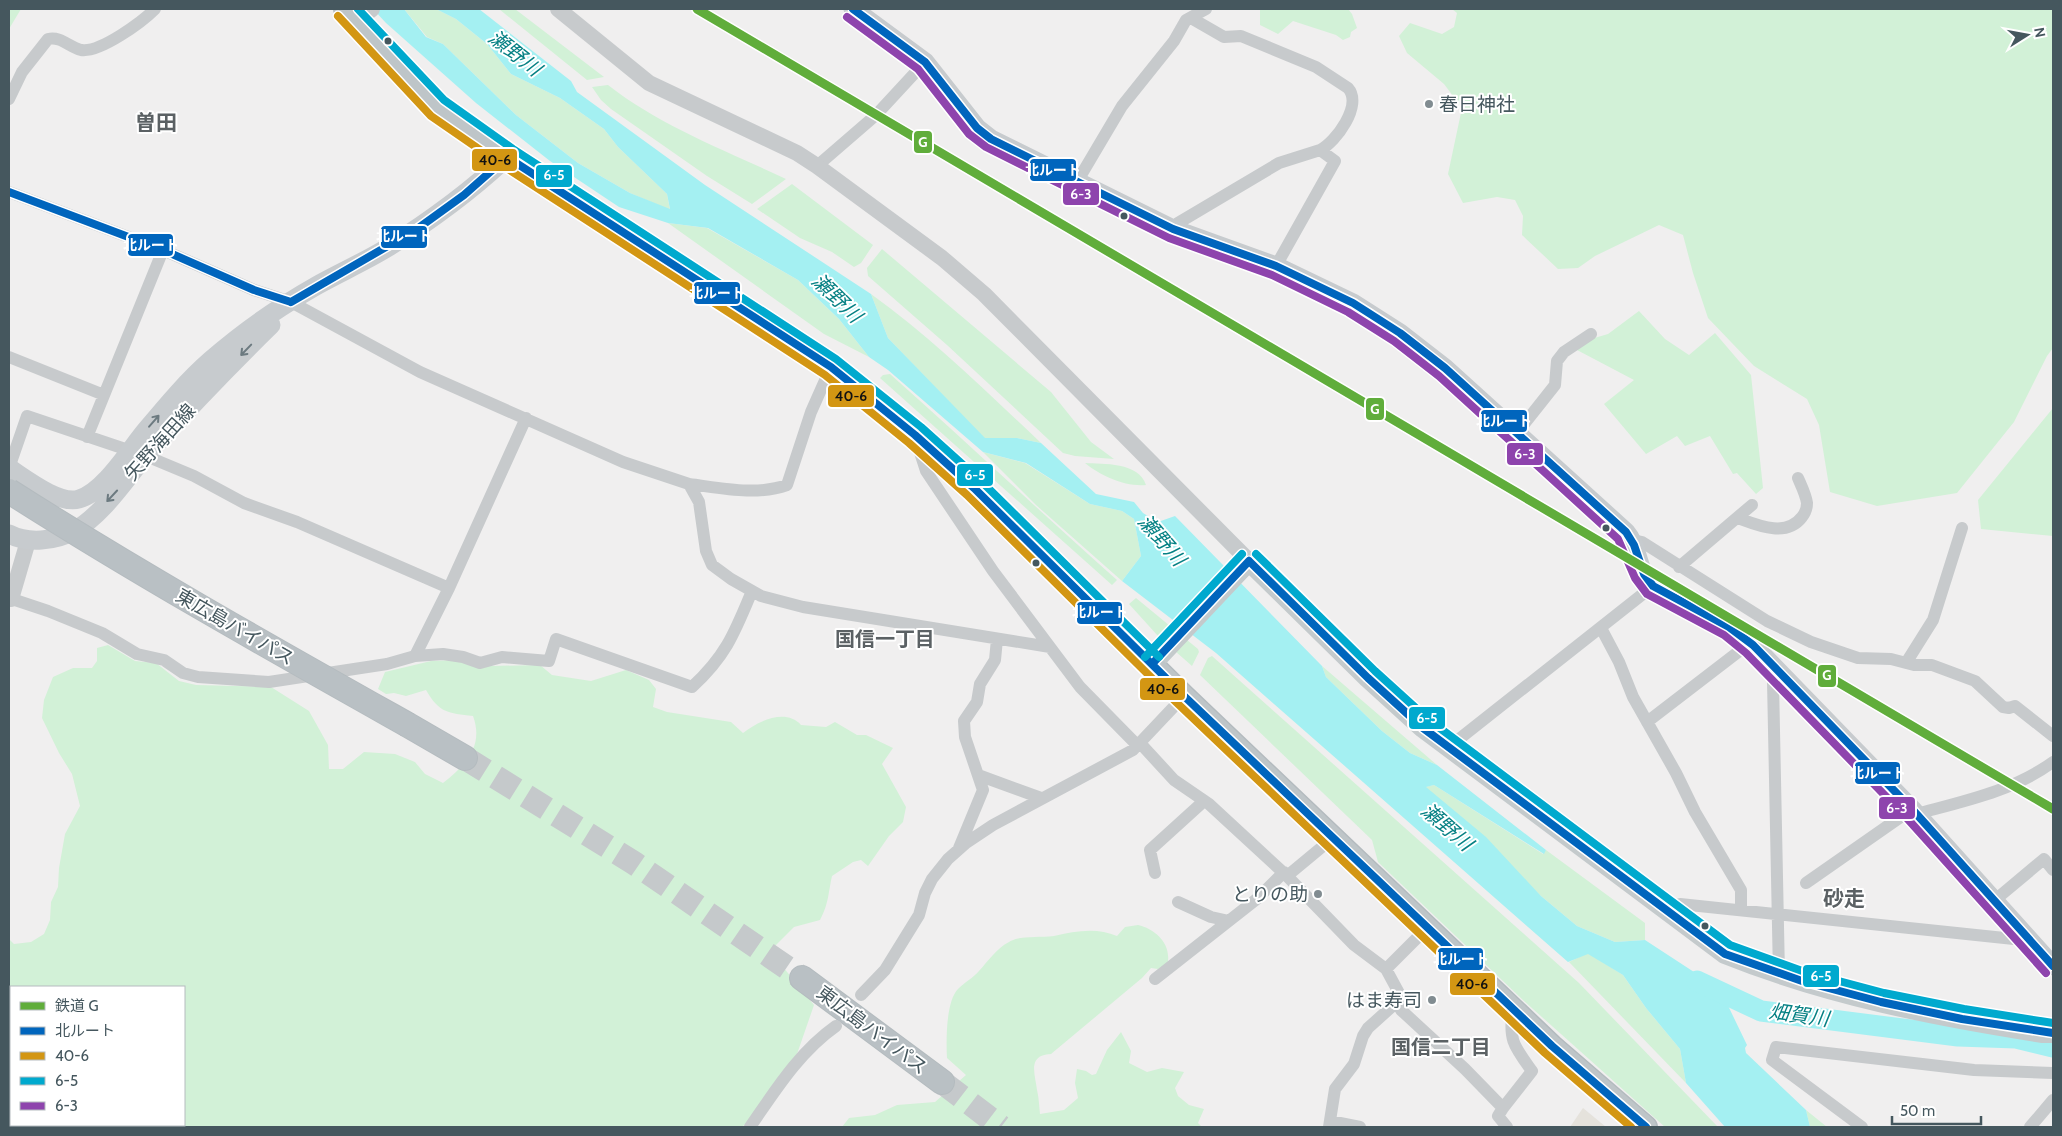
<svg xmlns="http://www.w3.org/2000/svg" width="2062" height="1136" font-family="Cabin,'Noto Sans JP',sans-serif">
<rect width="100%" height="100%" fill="#f0efef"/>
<path fill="#e5e2dc" d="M1583,1108L1606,1127H1570Z"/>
<path fill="#d2f1d7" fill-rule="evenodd" d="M9,9H21L9,29Z
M404,9H436L456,19L487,44L511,74L560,98L604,129L618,147L667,194L670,210L630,193L578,163L516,115L443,44L427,37Z
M499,9H515L604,77L587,80Z
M1260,9H1348L1352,14L1357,28L1351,32L1350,37L1343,40L1336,35L1293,21L1278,34L1260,25Z
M1452,9H2053V348L2047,356L2014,422L1957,493L1877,506L1830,492L1819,425L1807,399L1754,366L1708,318L1693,273L1683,235L1659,225L1595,256L1578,268L1558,269L1522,235L1523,216L1515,200L1497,197L1463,203L1448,174L1462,108L1444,84L1407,53L1399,36L1410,23L1442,34L1454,27L1457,13Z
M608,85C660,126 727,151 786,179L752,204L707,176L611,109L601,100L592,87Z
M792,184L873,245L861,263L854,267L832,252L800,238L757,209Z
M668,223L707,228L798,280L839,319L869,357L824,334Z
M882,249L1051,392L1091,442L1114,459L1075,456L1063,453L947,345L868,276L867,268Z
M871,294C932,338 986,391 1041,443L1017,438L985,439L888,338Z
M1639,311L1665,339L1689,355L1715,333L1751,375L1763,488L1756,494L1737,473L1733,474L1710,436L1685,446L1677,436L1646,454L1604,404L1634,380L1577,350L1591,339L1608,334Z
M890,374C967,442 1040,512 1117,580L1112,585L880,378L883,375Z
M2053,408V536L1981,529L1978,500Z
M983,452L1025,463L1090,504L1122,511L1134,519L1141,556L1122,581L1036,505Z
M1085,463C1103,464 1139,462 1146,485C1125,487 1101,476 1085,463Z
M1136,598L1198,649L1199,652L1192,666L1158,636L1129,604Z
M108,645L135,661L156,663L179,681L196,685L271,687L309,711L328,745L329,769H343L364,752L395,754L415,762L425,774L443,783C466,765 484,746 473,716C448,713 439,713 426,690L406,696L394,693L386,694L378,689L385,672L431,661L455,660L491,666L540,665L552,675L591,681L626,670L649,680L656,689L653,707L667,712L731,722L743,733C758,721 786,708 801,725L826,727L835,722L857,735H866L893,748L882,764L906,807L903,822L889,836L868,866L861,860L853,862L832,876C828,894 829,903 820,920L794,927L770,951L814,1005L797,1054L754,1116L742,1127H9V939L14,944L31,942L44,934L50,920L51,902L58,887L59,868L65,834L80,806L72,774L59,753L42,718L44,700L53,677L73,668H92L97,661V648ZM11,987H184V1125H11Z
M1212,656L1579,983L1718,1127H1665L1524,1001L1378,862L1372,840L1200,675L1208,658Z
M1322,666L1437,765L1410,753L1382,731L1326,677Z
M1434,785L1543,854L1546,850L1645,923V940L1615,942L1577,926L1541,896L1425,787Z
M1138,925C1156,929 1173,945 1167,966L1158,969L1151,968L1142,978L1051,1054C1027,1055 1035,1074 1037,1090C1039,1098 1039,1106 1040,1114L1064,1110L1078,1098L1075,1083L1077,1069L1086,1071L1092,1075L1096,1074L1107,1050L1121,1032L1131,1051L1129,1063L1147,1072L1162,1068L1184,1072L1175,1088L1178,1096L1189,1105L1204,1109L1198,1123L1202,1127H842L849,1118L875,1115L897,1105L935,1102L966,1075L947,1058C946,1040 946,1001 958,989C965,982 973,978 979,971C987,962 997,948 1009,942C1021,935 1039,938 1054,936C1075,931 1097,927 1117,936L1125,927Z
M1588,953L1623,975L1646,1008L1680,1049L1686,1083L1569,962Z
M1806,1110L1827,1127H1810Z"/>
<path fill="#a4f0f2" d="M373,9H404L426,37L443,44L516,115L578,163L630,193L670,209L667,194L618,147L604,129L560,98L511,74L487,44L456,19L436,9H479L571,81L577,92L705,185L871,294L888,338L985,438H1017L1041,443L1096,494L1134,502L1143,513L1158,522L1175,516L1322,666L1326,677L1382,731L1410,753L1437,765L1546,850L1544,854L1434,785L1426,787L1486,837L1541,896L1577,926L1615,942L1645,940L1720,989L1747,1045L1745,1048L1746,1053L1806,1110L1810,1127H1725L1686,1083L1680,1049L1646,1008L1623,975L1588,954L1568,962L1216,653L1122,581L1141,556L1134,519L1122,511L1090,504L1026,463L983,452L888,370L869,357L839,319L798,280L708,228L668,223L619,207L550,161L476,103L386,23Z"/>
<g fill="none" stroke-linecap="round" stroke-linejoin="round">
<path stroke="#a4f0f2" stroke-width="21" d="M1697,981L1761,1011L1958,1036L2016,1038L2053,1047"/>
<path stroke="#c5c9cb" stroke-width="24" stroke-dasharray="24 12" stroke-linecap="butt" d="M465,758L634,863L802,978
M942,1082L1001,1127"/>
<g stroke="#b4bbbf" stroke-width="24">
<path id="trunk" d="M345,9L437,108L507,157L831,367L915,435L974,488L1184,696L1552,1046L1646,1127"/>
</g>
<g stroke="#b4bbbf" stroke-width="26">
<path id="motorway" d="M408,725L465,758
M802,978L942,1082"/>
</g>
<path stroke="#c7cacc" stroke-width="12" d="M1191,18L1224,37L1241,36L1316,67L1348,88C1363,105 1336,142 1320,150
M9,99L22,72L48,39C61,36 69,47 81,50C100,53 142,22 155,9
M817,166L876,115L925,62
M1077,182L1122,106L1174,41L1186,20L1206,9
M9,192L163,250L254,290L291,302L420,372L623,462L689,484L699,502L706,551L712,565L731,579L761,596L803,607L1050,647
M1173,229L1178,223L1279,163L1320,150L1335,161L1276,266
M9,357L104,395
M1517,433L1555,385L1557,361L1564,352L1591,334
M87,437L163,250
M915,437L926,471L993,571L1080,687L1137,745
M9,468L27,416L146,456L194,476L244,503L297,522L449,588
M689,484C721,488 757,496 787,485L811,412L831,367
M1738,518C1757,525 1786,538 1802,517C1806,512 1807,509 1807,503C1806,495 1801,485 1798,478
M1633,540L1642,542L1767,621L1811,642L1858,658L1891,659L1914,665H1932L1975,681L2003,707L2009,708L2015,706L2053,736
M1679,567L1752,505
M9,598L48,611L102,633L137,654L164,660L183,673L198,677L269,682L387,664L415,656L449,588L526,418
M1601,628L1619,662L1633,697L1676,773L1695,812L1741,890V910
M415,656L443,654L463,657L480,663L502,657L549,661L556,639L692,687C726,656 735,632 752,591
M1906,663L1933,620L1962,528
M1777,669L1773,681L1779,975
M1647,722L1742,649L1748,640
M1140,743L1174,780L1209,804L1287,876L1354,945L1386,969L1399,993L1398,1001L1368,1028L1363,1036L1354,1064L1335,1089L1329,1127
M1449,747L1653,586
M978,775L1041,798
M1916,814C1964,801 2013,791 2053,762
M959,848L983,790L965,737L964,721L977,702L980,684L995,660L997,639
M1155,873L1150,850L1204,801
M1287,876L1334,837
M1806,883L1912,809
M1995,900L2044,859L2053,870
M1178,902L1211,917L1229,921
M1667,909L1680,904L2014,939L2025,933
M1386,969L1428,927
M1155,979L1258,898L1284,872
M861,995L885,970L919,915L925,893L932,879L948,859L966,843L993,825L1133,750L1184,696
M1398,1001L1401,1010L1465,1069L1503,1108L1498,1116L1507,1127
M1503,1108L1532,1071C1514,1046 1508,1040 1513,1009
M1330,1121L1360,1127
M750,1127C775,1091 799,1052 836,1026
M1862,1127L1772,1060L1776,1047L1974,1070L2053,1073
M2030,1127L2053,1100"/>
<path stroke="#c7cacc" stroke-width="16" d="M558,9L649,83L797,153L817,166L942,258L984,294L1249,561
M356,22L372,9
M11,599L28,541"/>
<path stroke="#c7cbce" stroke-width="19" d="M853,9L925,62L977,128L991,139L1173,229L1276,266L1353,303L1400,333L1445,368L1626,532C1640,548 1636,572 1653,586L1729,627L1753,645L1912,809L2053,966
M9,468C26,479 59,505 79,499C104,492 130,449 147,429C167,405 188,380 211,360C244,331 279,307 316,286C339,273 364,262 387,248C430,221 470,192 507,157
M9,534C28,544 55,541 74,531C103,515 126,478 147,454C187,410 228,367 271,325"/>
<path stroke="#c4cacc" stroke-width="20" d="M1152,664L1249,561L1368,678L1423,728L1725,954C1827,995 1934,1016 2043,1033H2053"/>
<use href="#trunk" stroke="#bec5c8" stroke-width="21"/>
<use href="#motorway" stroke="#b9c0c4" stroke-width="24"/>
<g stroke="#b4bbbf" stroke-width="26" stroke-linecap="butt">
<path id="motorway-bridge" d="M9,491C139,574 273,649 408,725"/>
</g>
<use href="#motorway-bridge" stroke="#b9c0c4" stroke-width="24"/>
<g stroke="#fff" stroke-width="11">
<path id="bus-1" d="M853,9L925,62L977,128L991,139L1173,229L1276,266L1353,303L1400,333L1445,368L1626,532L1634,545L1644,574L1653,586L1729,627L1753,645L1912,809L2053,966
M507,157L831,367L915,435L974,488L1184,696L1552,1046L1646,1127
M9,192L163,250L254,290L291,302
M291,302L417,229L464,195L507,157
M1249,561L1368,678L1423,728L1725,954L1802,981L1881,1002L1962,1019L2053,1033
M1152,664L1249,561"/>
</g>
<g stroke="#fff" stroke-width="11">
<path id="bus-2" d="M338,16L431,116L502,165L825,375L909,443L967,495L1177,703L1545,1053L1631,1127"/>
</g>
<g stroke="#fff" stroke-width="11">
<path id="bus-3" d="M358,9L444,100L513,149L836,359L921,427L981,481L1159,657
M1256,554L1375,671L1429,720L1730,945L1805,972L1884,993L1964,1009L2053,1023
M1145,657L1242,554"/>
</g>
<g stroke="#fff" stroke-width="11">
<path id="bus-4" d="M847,17L918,69L969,134L986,147L1169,238L1272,275L1348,312L1394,341L1439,376L1618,539L1635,578L1647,594L1724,635L1746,653L1905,816L2046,973"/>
</g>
<use href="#bus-1" stroke="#0065bd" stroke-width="8"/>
<use href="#bus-2" stroke="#d39613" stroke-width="8"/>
<use href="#bus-3" stroke="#00a9ce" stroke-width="8"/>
<use href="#bus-4" stroke="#8e44ad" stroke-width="8"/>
<g stroke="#fff" stroke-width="12">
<path id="rail-1" d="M697,9L2053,809"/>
</g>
<use href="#rail-1" stroke="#60ad3b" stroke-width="9"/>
</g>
<defs><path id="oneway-shaft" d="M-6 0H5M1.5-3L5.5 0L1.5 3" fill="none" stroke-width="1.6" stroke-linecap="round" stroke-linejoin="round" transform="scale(1.25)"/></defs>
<g stroke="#6c7a80">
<use href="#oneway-shaft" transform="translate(246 350) rotate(134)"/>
<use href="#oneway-shaft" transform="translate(154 421) rotate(-49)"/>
<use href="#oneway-shaft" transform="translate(112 496) rotate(133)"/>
</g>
<g fill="#45575e" stroke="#fff" stroke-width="2">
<circle cx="388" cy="41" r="4.5"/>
<circle cx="1124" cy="216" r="4.5"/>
<circle cx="1606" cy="528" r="4.5"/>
<circle cx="1036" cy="563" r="4.5"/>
<circle cx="1705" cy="926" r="4.5"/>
</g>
<g fill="#818c91" stroke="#fff" stroke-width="2">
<circle cx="1429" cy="104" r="5"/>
<circle cx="1318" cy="894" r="5"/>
<circle cx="1432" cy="1000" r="5"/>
</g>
<g text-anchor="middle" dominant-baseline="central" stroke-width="4" stroke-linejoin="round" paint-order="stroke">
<g font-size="19" fill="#45575e" stroke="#fff" text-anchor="end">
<text x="1439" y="104" text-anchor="start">春日神社</text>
<text x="1308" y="894">とりの助</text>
<text x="1422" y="1000">はま寿司</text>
</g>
<g font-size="19" fill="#45575e" stroke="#fff">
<text transform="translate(160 442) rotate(-48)">矢野海田線</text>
<text transform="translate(235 627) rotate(30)">東広島バイパス</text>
<text transform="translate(872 1030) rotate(37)">東広島バイパス</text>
</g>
<g font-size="20" font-style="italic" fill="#068184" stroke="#fff">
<text transform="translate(515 53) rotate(38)">瀬野川</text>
<text transform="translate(837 298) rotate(44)">瀬野川</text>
<text transform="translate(1162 540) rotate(49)">瀬野川</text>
<text transform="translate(1447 827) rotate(41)">瀬野川</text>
<text transform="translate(1799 1015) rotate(8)">畑賀川</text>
</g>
<g font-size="20" font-weight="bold" fill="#5b6164" stroke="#fff">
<text x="885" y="639">国信一丁目</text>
<text x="1441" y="1047">国信二丁目</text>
</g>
<g font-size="21" font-weight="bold" fill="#5b6164" stroke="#fff">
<text x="156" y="122">曽田</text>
<text x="1844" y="898">砂走</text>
</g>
</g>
<g stroke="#fff" stroke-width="2">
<rect x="913" y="130" width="20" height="24" rx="5" fill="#60ad3b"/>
<rect x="471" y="148" width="47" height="24" rx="5" fill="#d39613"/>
<rect x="1029" y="158" width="48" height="24" rx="5" fill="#0065bd"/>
<rect x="535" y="164" width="38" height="24" rx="5" fill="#00a9ce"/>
<rect x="1062" y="182" width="38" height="24" rx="5" fill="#8e44ad"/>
<rect x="380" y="225" width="48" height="24" rx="5" fill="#0065bd"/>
<rect x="127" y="233" width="47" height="24" rx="5" fill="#0065bd"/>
<rect x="693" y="281" width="48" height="24" rx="5" fill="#0065bd"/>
<rect x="827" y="384" width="48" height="24" rx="5" fill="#d39613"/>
<rect x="1365" y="397" width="20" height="24" rx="5" fill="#60ad3b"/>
<rect x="1480" y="409" width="48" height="24" rx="5" fill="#0065bd"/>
<rect x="1506" y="442" width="38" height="24" rx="5" fill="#8e44ad"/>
<rect x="956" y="463" width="38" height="24" rx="5" fill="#00a9ce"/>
<rect x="1076" y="601" width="47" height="24" rx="5" fill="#0065bd"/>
<rect x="1817" y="664" width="20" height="24" rx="5" fill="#60ad3b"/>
<rect x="1139" y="677" width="47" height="24" rx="5" fill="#d39613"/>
<rect x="1408" y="706" width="38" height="24" rx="5" fill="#00a9ce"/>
<rect x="1854" y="761" width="47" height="24" rx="5" fill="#0065bd"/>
<rect x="1878" y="796" width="38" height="24" rx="5" fill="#8e44ad"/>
<rect x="1437" y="947" width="47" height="24" rx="5" fill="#0065bd"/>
<rect x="1802" y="964" width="38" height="24" rx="5" fill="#00a9ce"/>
<rect x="1449" y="972" width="47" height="24" rx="5" fill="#d39613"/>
</g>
<g font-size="14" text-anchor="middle" font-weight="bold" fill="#fff">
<text x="923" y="147">G</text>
<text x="1053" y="175">北ルート</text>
<text x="554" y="180">6-5</text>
<text x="1081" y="199">6-3</text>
<text x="404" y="241">北ルート</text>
<text x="151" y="250">北ルート</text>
<text x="717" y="298">北ルート</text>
<text x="1375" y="414">G</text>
<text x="1504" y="426">北ルート</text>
<text x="1525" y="459">6-3</text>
<text x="975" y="480">6-5</text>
<text x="1100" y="617">北ルート</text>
<text x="1827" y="680">G</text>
<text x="1427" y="723">6-5</text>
<text x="1878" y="778">北ルート</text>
<text x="1897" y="813">6-3</text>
<text x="1461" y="964">北ルート</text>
<text x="1821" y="981">6-5</text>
</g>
<g font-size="14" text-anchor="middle" font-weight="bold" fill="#111">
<text x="495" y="165">40-6</text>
<text x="851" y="401">40-6</text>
<text x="1163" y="694">40-6</text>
<text x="1472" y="989">40-6</text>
</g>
<rect width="2062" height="1136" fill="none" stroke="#45575e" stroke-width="20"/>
<rect x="10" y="986" width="175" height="140" fill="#ffffff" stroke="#b5bcbf"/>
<rect x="20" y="1002" width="25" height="8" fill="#60ad3b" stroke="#b5bcbf"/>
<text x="55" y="1011" font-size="15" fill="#45575e">鉄道 G</text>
<rect x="20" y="1027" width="25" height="8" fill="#0065bd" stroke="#b5bcbf"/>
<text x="55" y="1036" font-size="15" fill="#45575e">北ルート</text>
<rect x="20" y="1052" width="25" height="8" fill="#d39613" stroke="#b5bcbf"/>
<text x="55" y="1061" font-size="15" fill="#45575e">40-6</text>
<rect x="20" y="1077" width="25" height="8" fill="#00a9ce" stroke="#b5bcbf"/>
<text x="55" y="1086" font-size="15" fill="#45575e">6-5</text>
<rect x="20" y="1102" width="25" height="8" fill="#8e44ad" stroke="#b5bcbf"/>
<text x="55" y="1111" font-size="15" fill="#45575e">6-3</text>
<g transform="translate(2027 35) rotate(79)" stroke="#ffffff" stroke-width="4" paint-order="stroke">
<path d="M0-4L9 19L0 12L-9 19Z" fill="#45575e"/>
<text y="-8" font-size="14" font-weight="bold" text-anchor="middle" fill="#45575e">N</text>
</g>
<path d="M1892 1116v8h89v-8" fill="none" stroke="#45575e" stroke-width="2.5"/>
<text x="1900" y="1116" font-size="15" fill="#45575e" stroke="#ffffff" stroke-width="4" paint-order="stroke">50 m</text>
</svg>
